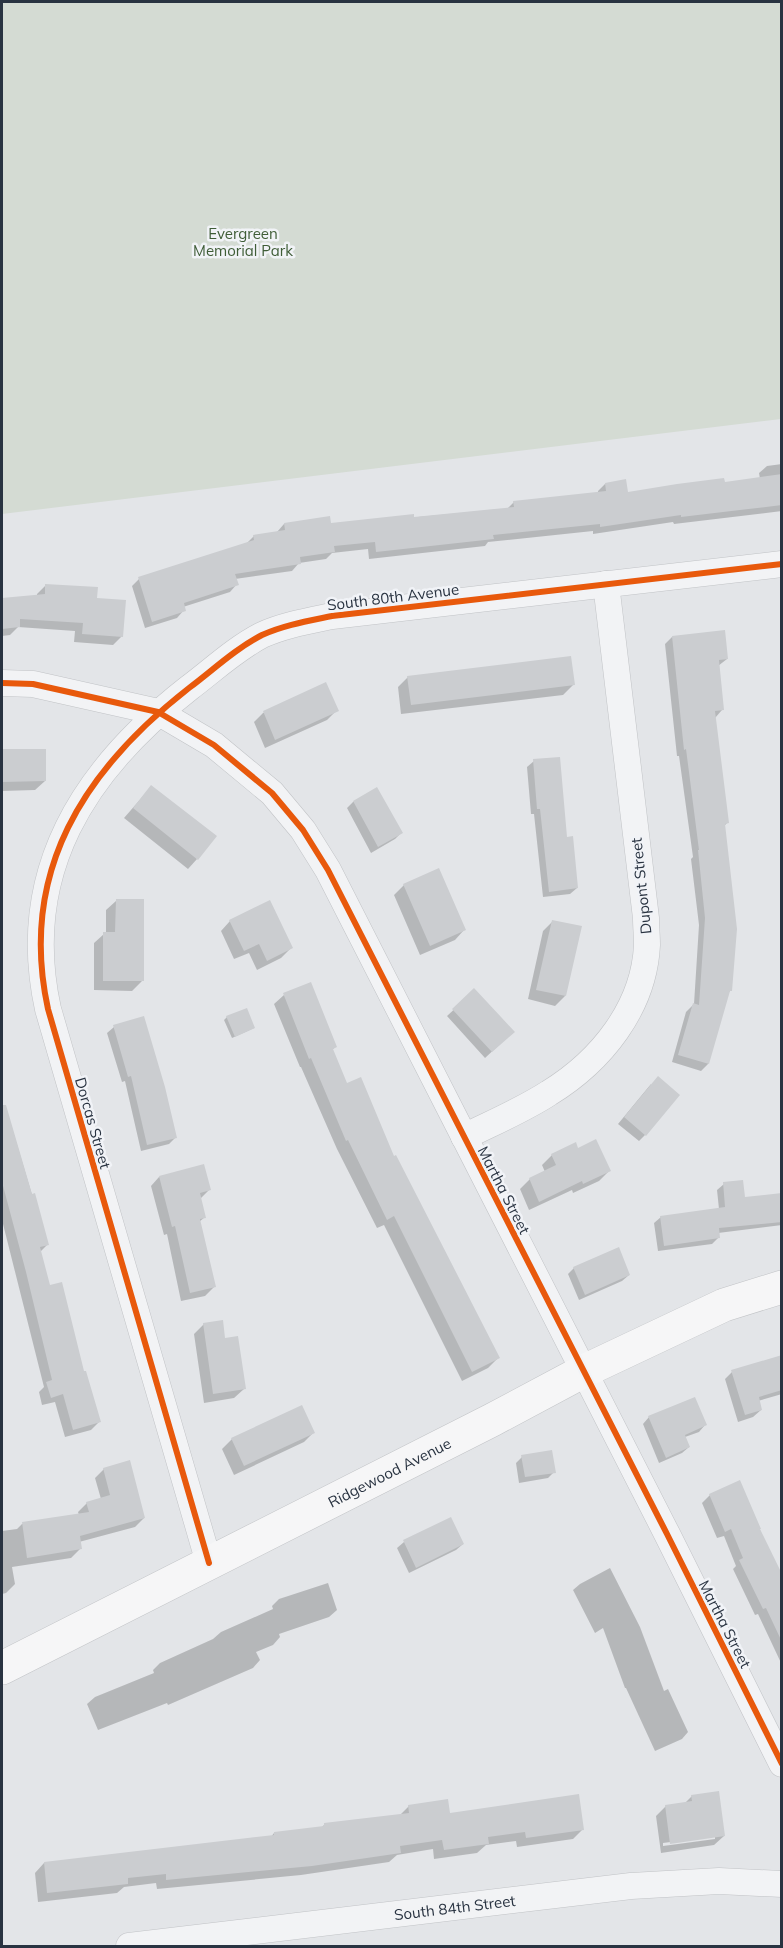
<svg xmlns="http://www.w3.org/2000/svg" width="783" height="1948" font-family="Mulish,sans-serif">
<rect width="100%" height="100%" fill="#e3e5e8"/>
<path fill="#d4dbd3" d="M2,2H781V419L2,514Z"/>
<path fill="#0003" fill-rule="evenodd" d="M782,464V511L674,524L673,522L593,534V531L488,542L485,546L369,559L368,549L332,553L326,559L299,563L292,571L235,579L237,584L230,592L183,607L184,610L177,618L145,628L132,586L139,579L246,544L254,536L277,532L284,524L330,525L507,509L514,502L598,493V491L605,484L627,494L724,484L760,479L759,473L767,466Z
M46,585L96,600L122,636L113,645L74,642L75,631L18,627L10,635L2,636V600L37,596V594Z
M672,637L727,659L718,666L722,710L715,718L727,823L724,826L731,990L728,993L708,1064L701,1071L672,1062L686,1012L694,1004L699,925L691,859L693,857L679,756H677L665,644Z
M408,677L573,685L563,695L401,714L398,687Z
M325,684L337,710L327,720L265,748L254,722L263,713Z
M44,750L45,781L35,790L2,791V751Z
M534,761L577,888L570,894L543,897L534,814H531L527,767Z
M151,787L197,859L188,869L124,818Z
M377,789L401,833L395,839L371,853L347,808L353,802Z
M404,885L464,930L455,940L420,955L394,895Z
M116,901L142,981L132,991L94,990V943L104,934H106V910Z
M230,921L291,948L281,958L257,970L249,953L234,959L221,931Z
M553,921L565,996L555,1006L528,999L543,931Z
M474,991L513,1032L485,1058L447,1016Z
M284,995L335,1047L332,1050L346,1085L393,1158L498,1358L488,1368L462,1381L384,1225L377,1228L337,1149L301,1067H300L274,1004Z
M227,1017L254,1028L232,1038L224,1020Z
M114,1027L175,1138L169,1144L141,1151L125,1081L122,1082L107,1033Z
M651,1084L645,1135L639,1141L618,1124Z
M6,1108L47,1245L40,1252L49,1287L83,1373L99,1422L91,1430L65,1437L55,1402L42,1405L39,1392L44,1387L2,1220V1109Z
M577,1150L609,1171L599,1181L573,1193L572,1190L529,1210L520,1189L530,1179L545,1172L542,1165L552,1155Z
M159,1177L209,1190L200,1199L205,1217L199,1222L214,1287L205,1296L181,1301L167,1234L164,1235L151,1186Z
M724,1184L744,1199L779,1195L782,1192V1225L718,1233L719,1237L712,1244L658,1251L654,1223L661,1217L719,1209L717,1190Z
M574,1268L629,1275L622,1281L579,1300L568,1274Z
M204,1324L224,1339L244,1389L234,1398L204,1403L194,1334Z
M782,1357V1394L758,1401L761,1410L753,1417L738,1422L725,1379L732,1372Z
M649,1417L705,1425L699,1432L685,1437L689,1447L682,1453L659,1463L643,1424Z
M313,1433L304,1442L234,1475L222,1449L232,1439Z
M522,1457L554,1472L548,1478L519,1483L516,1463Z
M104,1469L144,1518L135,1527L79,1542L80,1549L71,1558L12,1567L15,1584L6,1593L2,1594V1531L17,1529L22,1524L79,1515L78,1512L87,1503L101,1499L95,1478Z
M710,1495L759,1528L778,1571L782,1569V1665L758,1614L755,1615L733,1569L736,1566L724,1536L717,1538L702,1503Z
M451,1519L463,1544L456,1550L409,1573L397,1548L404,1542Z
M610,1568L640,1627L664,1691L668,1689L688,1732L682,1739L655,1751L626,1688H625L603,1628L595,1633L573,1590L580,1584Z
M328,1583L337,1610L329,1617L279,1634L280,1637L273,1645L256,1652L260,1660L253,1668L168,1705L167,1703L98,1730L87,1704L95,1697L154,1673L153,1670L160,1663L213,1639L221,1632L273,1609L272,1606L279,1599Z
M692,1796L724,1836L714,1845L661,1853L656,1816L666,1806L684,1804ZM715,1836V1839L663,1846V1843Z
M409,1806L449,1815L582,1830L573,1839L517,1847L516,1841L486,1845L477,1853L434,1859L433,1849L397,1855L389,1862L301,1875L157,1889L156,1883L124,1887L117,1893L38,1902L35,1873L44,1863L271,1837L274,1833L321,1828L324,1825L399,1816Z"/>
<path fill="#cbcdd0" d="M782,474V505L681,517V515L600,527V524L493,535L494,539L376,552L375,542L334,546L335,552L300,557L301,564L235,574L239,585L184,603L186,611L152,622L138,577L254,540L253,535L285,530L284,523L330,516L331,523L414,514V517L514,507L513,501L606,491L605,483L626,479L628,492L677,484L724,478L725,482Z
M45,584L98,587L97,598L126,600L123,637L82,634L83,623L20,619V627L2,629V598L45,594Z
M725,630L728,659L719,660L724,710L715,711L729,823L725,824L737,929L732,991H730L709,1064L678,1055L693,1003L699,1005L705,918L698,850H699L686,749L684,750L672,636Z
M571,656L575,685L411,705L407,676Z
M326,682L339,711L275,740L263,711Z
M2,749H46V781L2,782Z
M560,757L567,837L573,836L578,888L549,892L540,809H537L533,759Z
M151,785L217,836L198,860L133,808Z
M377,787L403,833L378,847L353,801Z
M439,868L466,930L430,946L403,884Z
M116,899H144V981H103V932H115Z
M270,900L293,948L267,961L259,944L244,951L229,920Z
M552,920L582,926L566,996L536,990Z
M311,982L337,1047L333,1049L347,1083L361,1077L394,1156L396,1155L500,1358L472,1372L394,1216L387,1220L348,1140L346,1141L311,1058L309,1059L283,993Z
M474,988L515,1032L492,1052L452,1009Z
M247,1008L255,1028L235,1037L226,1016Z
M144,1016L165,1087L177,1138L147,1145L131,1076L128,1077L113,1025Z
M658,1076L680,1095L646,1136L624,1117Z
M2,1105H6L32,1194L35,1193L49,1245L40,1247L50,1285L62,1282L84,1371H86L101,1422L73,1430L63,1394L51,1398L46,1382L52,1380L26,1272L2,1182Z
M596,1139L611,1171L583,1184L582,1181L539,1202L529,1178L556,1165L551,1154L576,1142L578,1148Z
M204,1164L211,1190L200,1193L206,1218L200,1219L216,1287L190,1293L175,1226L172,1227L159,1176Z
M743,1180L745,1197L782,1193V1222L719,1228L720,1238L664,1246L660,1216L725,1207L723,1182Z
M619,1247L630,1275L585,1295L573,1267Z
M223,1320L225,1338L238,1336L246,1389L213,1394L203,1323Z
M782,1355V1390L759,1397L762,1410L745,1415L731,1370Z
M695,1397L707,1425L685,1435L690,1447L666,1458L648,1416Z
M302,1405L315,1433L244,1466L231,1438Z
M552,1450L556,1473L525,1477L521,1455Z
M130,1460L145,1518L80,1536L82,1549L27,1558L22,1522L89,1512L86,1502L110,1495L103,1468Z
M740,1480L761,1529H760L782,1574V1642L766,1608L763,1609L739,1560L743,1558L731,1529L725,1532L709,1494Z
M451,1517L464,1544L416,1568L403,1540Z
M719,1791L725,1836L670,1844L665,1805L692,1801L691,1795Z
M579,1794L584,1830L526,1838L525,1832L488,1837L489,1844L444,1850L442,1840L400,1846L401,1853L312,1866L166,1880V1874L128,1878V1884L47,1893L44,1862L274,1835V1832L324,1826V1823L409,1813L408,1805L448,1799L450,1813Z"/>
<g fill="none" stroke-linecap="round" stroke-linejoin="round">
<g stroke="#c1c3c6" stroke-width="27">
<g id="minor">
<path d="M2,683L33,684L158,712L214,745L272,793L303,830L328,870L667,1534L782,1764"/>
<path d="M464,1137C492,1123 523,1110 549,1093C601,1061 644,1008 647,945C647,936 646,927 646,918L606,584"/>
<path d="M209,1563L48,1009C18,872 84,770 189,688C213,670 235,649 262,635C284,625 308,621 332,616L782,564"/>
<path id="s1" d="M129,1946L631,1886L719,1881L782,1884"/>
</g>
</g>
<g stroke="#c1c3c6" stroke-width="34">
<g id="secondary">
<path id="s2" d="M2,1668L492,1420L582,1372L724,1305L782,1287"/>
</g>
</g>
<use href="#minor" stroke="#f2f3f5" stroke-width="26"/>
<use href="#secondary" stroke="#f6f6f7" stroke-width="33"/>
<g stroke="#f1f3f7" stroke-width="10">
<path id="cycleway" d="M2,683L33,684L158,712L214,745L272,793L303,830L328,870L667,1534L782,1764
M209,1563L48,1009C18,872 84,770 189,688C213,670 235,649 262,635C284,625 308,621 332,616L782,564"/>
</g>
<use href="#cycleway" stroke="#e8590c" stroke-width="6"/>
</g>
<g text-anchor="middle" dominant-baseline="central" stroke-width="5" stroke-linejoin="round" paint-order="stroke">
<g font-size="15" fill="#3f5d37" stroke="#f1f3f7">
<text x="243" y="233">Evergreen<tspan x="243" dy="17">Memorial Park</tspan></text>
</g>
<g font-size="15" fill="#293341" stroke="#f1f3f7">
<text transform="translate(393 597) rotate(-7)">South 80th Avenue</text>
<text transform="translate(641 886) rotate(-96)">Dupont Street</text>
<text transform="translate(93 1123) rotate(74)">Dorcas Street</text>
<text transform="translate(504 1190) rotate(63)">Martha Street</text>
<text stroke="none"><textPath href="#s2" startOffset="434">Ridgewood Avenue</textPath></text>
<text transform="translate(725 1624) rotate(63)">Martha Street</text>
<text stroke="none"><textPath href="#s1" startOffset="328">South 84th Street</textPath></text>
</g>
</g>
<rect width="783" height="1948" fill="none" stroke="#293341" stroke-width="6"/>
</svg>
